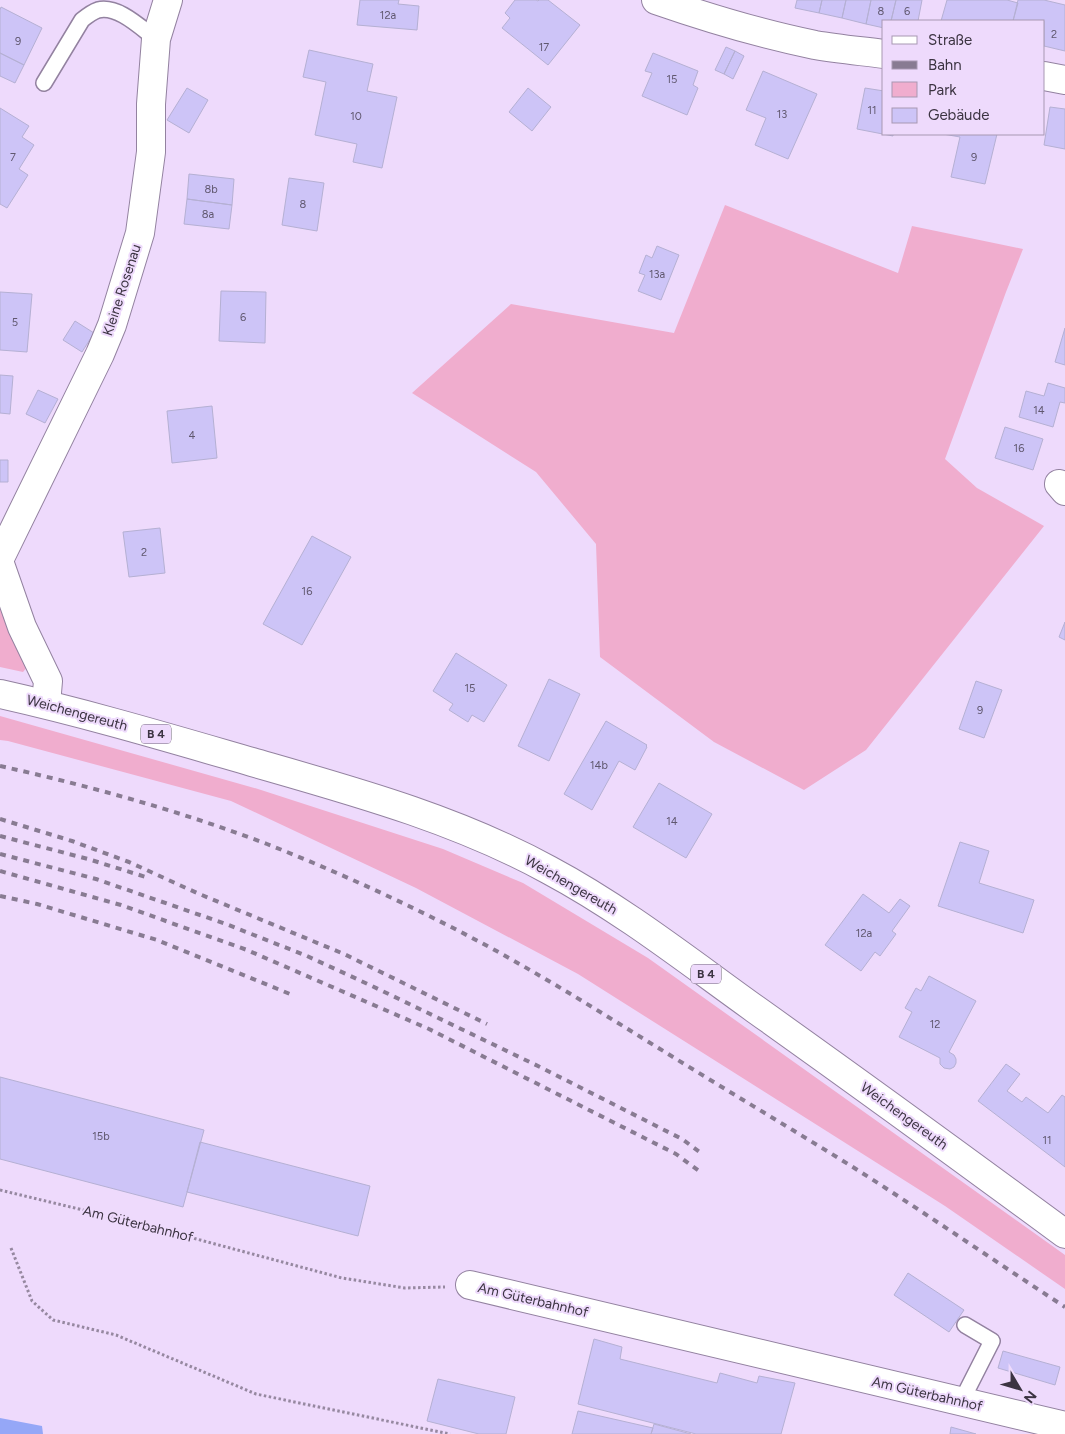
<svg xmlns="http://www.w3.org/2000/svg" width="1065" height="1434" font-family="Figtree,sans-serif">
<rect width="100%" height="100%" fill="#eedafc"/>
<path fill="#f0adce" d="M725,205L898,273L912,226L1023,249L1006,292L945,459L977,488L1044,526L866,750L804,790L714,742L600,657L596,544L536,472L412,393L511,304L674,333Z
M0,598L29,665L23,672L0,667Z
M0,716L258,789L443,849L523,883L648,958L1065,1255V1289L945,1206L578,974L416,888L231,801L8,741L0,740Z"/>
<path fill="#95a7f7" d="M0,1418L42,1426L43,1434H0Z"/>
<path fill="#cdc4f7" stroke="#b5b0d3" d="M360,0H399L398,4L419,6L417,30L357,25Z
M515,0H536L538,1L539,0H548L580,25L548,65L502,28L510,18L505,13Z
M797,0H822L819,13L795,8Z
M822,0H846L842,18L819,13Z
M846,0H871L866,24L842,18Z
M871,0H896L891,21H884V28L866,24Z
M896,0H922L918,21H891Z
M947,0H1007L1018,3L1013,21H941Z
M1018,0H1044L1065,5V51L1044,46V21H1013Z
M1,7L42,28L24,65L0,53V10Z
M726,47L735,51L724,74L715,70Z
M309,50L373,64L367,91L397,97L382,168L353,162L357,144L315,135L326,82L303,77Z
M735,51L744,56L733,79L724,74Z
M0,53L24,65L15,83L0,76Z
M653,53L698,71L693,85L698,88L687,115L642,96L652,73L645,71Z
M763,71L817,94L788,159L755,145L766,118L746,110Z
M187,88L208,100L189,133L167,120Z
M528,88L551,107L532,131L509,112Z
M865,88L884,91V134H893V136L857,129Z
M1050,107L1065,109V149L1044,145Z
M0,108L29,126L22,137L34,145L19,169L28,175L7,208L0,204Z
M943,134H997L985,184L951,177L960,137Z
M189,174L234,179L232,205L187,199Z
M289,178L324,183L317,231L282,225Z
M187,199L232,205L229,229L184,224Z
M657,246L679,255L661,300L638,291L645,275L639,273L646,255L652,258Z
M221,291L266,292L265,343L219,341Z
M0,292L32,294L27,352L0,350Z
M75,321L94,333L82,352L63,340Z
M1065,328V365L1055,362Z
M0,375L13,376L10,414L0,413Z
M1048,383L1065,388V403L1060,402L1053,427L1019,417L1026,391L1044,396Z
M38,390L58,399L45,423L26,414Z
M212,406L217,458L172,463L167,411Z
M1005,427L1043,439L1033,470L995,458Z
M0,460H8V482H0Z
M160,528L165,573L129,577L123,532Z
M312,536L351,557L302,645L263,624Z
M1065,622V640L1059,637Z
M456,653L507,685L484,722L472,715L468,722L449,710L453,704L433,691Z
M549,679L580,694L549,761L518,746Z
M976,681L1002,690L984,738L959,729Z
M606,721L647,745L646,746L647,747L635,770L619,761L592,810L564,794Z
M659,783L712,814L686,858L633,827Z
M960,842L989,851L979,883L1034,900L1023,933L938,906Z
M863,894L889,913L900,899L910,906L892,931L896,934L880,956L875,952L861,971L825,945Z
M929,976L976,1001L949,1052L954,1055L956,1059V1063L954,1067L950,1069L944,1068L940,1064V1058L899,1037L912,1012L905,1008L916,988L921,991Z
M1006,1064L1020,1074L1007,1091L1022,1102L1026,1097L1048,1113L1062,1095L1065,1097V1167L978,1101Z
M0,1077L204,1130L183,1207L0,1159Z
M200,1142L370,1186L358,1236L187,1192Z
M908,1273L964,1310L949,1332L894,1295Z
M594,1339L622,1347L620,1359L717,1383L720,1373L757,1383L759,1376L795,1383L781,1434H696L578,1404Z
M1003,1351L1060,1367L1055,1385L998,1368Z
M438,1379L515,1397L506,1434H479L427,1421Z
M578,1411L653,1428L651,1434H572Z
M654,1424L691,1434H651Z
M951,1427L976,1434H950Z"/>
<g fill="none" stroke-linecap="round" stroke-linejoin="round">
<g stroke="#9382a0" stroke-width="18">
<path id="lane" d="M44,83L82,20C87,16 92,12 98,10C118,5 141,28 156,39
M961,1402L992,1341L965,1325"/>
</g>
<g stroke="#9382a0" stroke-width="30">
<path id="street" d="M656,0C708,18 761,34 815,45C838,49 861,51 884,54
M1044,76L1065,80
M1059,484L1065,491
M0,558L100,354L112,325L140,233L151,152V104L156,39L168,0
M0,564L22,627L48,681L46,704
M470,1285L1065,1426"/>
</g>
<g stroke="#9382a0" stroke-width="30">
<path id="primary" d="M0,694C85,713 169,738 252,762C353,791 456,819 549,870C622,909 688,961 755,1009C859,1083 962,1158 1065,1234"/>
</g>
<path stroke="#9688a0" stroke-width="3" stroke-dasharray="2.5 2.5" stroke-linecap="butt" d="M0,1190L133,1222L342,1278L405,1288L445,1287
M11,1248L32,1301L53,1320L116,1335L256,1394L450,1434"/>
<use href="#lane" stroke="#fff" stroke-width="15"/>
<use href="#street" stroke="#fff" stroke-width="28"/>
<use href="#primary" stroke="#fff" stroke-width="28"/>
<path stroke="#887b92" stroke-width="4" stroke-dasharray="6 6" stroke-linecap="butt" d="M0,766C90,786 180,811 267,844C343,874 419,909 491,948C553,982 613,1020 673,1057C731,1093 790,1128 848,1164C921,1210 993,1260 1065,1307
M0,819L72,841L129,862L197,893L344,954L487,1024
M0,836L88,859L149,878
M0,854L96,879L226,924L307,956L372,986L540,1067L682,1139L701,1153
M0,871L121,905L247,950L429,1029L676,1154L699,1171
M0,896L37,904L157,940L290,994"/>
</g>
<g text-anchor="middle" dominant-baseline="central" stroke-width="4" stroke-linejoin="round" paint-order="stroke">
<g font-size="11" fill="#60586f">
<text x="881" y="11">8</text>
<text x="907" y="11">6</text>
<text x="388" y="15">12a</text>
<text x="1054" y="34">2</text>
<text x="18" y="41">9</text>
<text x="544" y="47">17</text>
<text x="672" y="79">15</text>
<text x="872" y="110">11</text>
<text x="782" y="114">13</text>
<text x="356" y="116">10</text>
<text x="13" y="157">7</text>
<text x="974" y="157">9</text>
<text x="211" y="189">8b</text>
<text x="303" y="204">8</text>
<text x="208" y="214">8a</text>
<text x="657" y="274">13a</text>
<text x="243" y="317">6</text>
<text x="15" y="322">5</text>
<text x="1039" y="410">14</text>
<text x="192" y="435">4</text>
<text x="1019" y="448">16</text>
<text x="144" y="552">2</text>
<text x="307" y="591">16</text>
<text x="470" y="688">15</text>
<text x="980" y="710">9</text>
<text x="599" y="765">14b</text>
<text x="672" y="821">14</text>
<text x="864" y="933">12a</text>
<text x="935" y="1024">12</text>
<text x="101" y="1136">15b</text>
<text x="1047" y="1140">11</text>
</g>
<g fill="#eedafc" stroke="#71667a" stroke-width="1">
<rect x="141" y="724.5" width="30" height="19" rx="4"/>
<rect x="691" y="964.5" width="30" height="19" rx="4"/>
</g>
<g font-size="12" font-weight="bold" fill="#3c3442">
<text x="156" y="734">B 4</text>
<text x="706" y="974">B 4</text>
</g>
<g font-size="14" fill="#3c3442" stroke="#eedafc">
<text transform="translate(122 290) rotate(-72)">Kleine Rosenau</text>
<text transform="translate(77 713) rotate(15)">Weichengereuth</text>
<text transform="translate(571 885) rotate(30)">Weichengereuth</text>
<text transform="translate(904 1116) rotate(36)">Weichengereuth</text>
<text transform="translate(138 1224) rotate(14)">Am Güterbahnhof</text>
<text transform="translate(533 1300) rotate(13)">Am Güterbahnhof</text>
<text transform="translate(927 1394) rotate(13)">Am Güterbahnhof</text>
</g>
</g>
<rect x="882" y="20" width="162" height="115" fill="#eedafc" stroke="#a798b2"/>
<rect x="892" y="36" width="25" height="8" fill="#ffffff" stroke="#a798b2"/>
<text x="928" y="45" font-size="15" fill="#3c3442">Straße</text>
<rect x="892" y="61" width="25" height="8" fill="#887b92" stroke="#a798b2"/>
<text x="928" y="70" font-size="15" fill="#3c3442">Bahn</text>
<rect x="892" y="82" width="25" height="15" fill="#f0adce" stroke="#a798b2"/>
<text x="928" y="95" font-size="15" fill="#3c3442">Park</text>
<rect x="892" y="108" width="25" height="15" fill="#cdc4f7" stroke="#a798b2"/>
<text x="928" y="120" font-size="15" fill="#3c3442">Gebäude</text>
<g transform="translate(1020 1389) rotate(128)" stroke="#eedafc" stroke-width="4" paint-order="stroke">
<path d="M0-4L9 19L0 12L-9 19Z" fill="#3c3442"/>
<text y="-8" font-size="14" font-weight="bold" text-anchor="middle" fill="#3c3442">N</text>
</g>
</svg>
